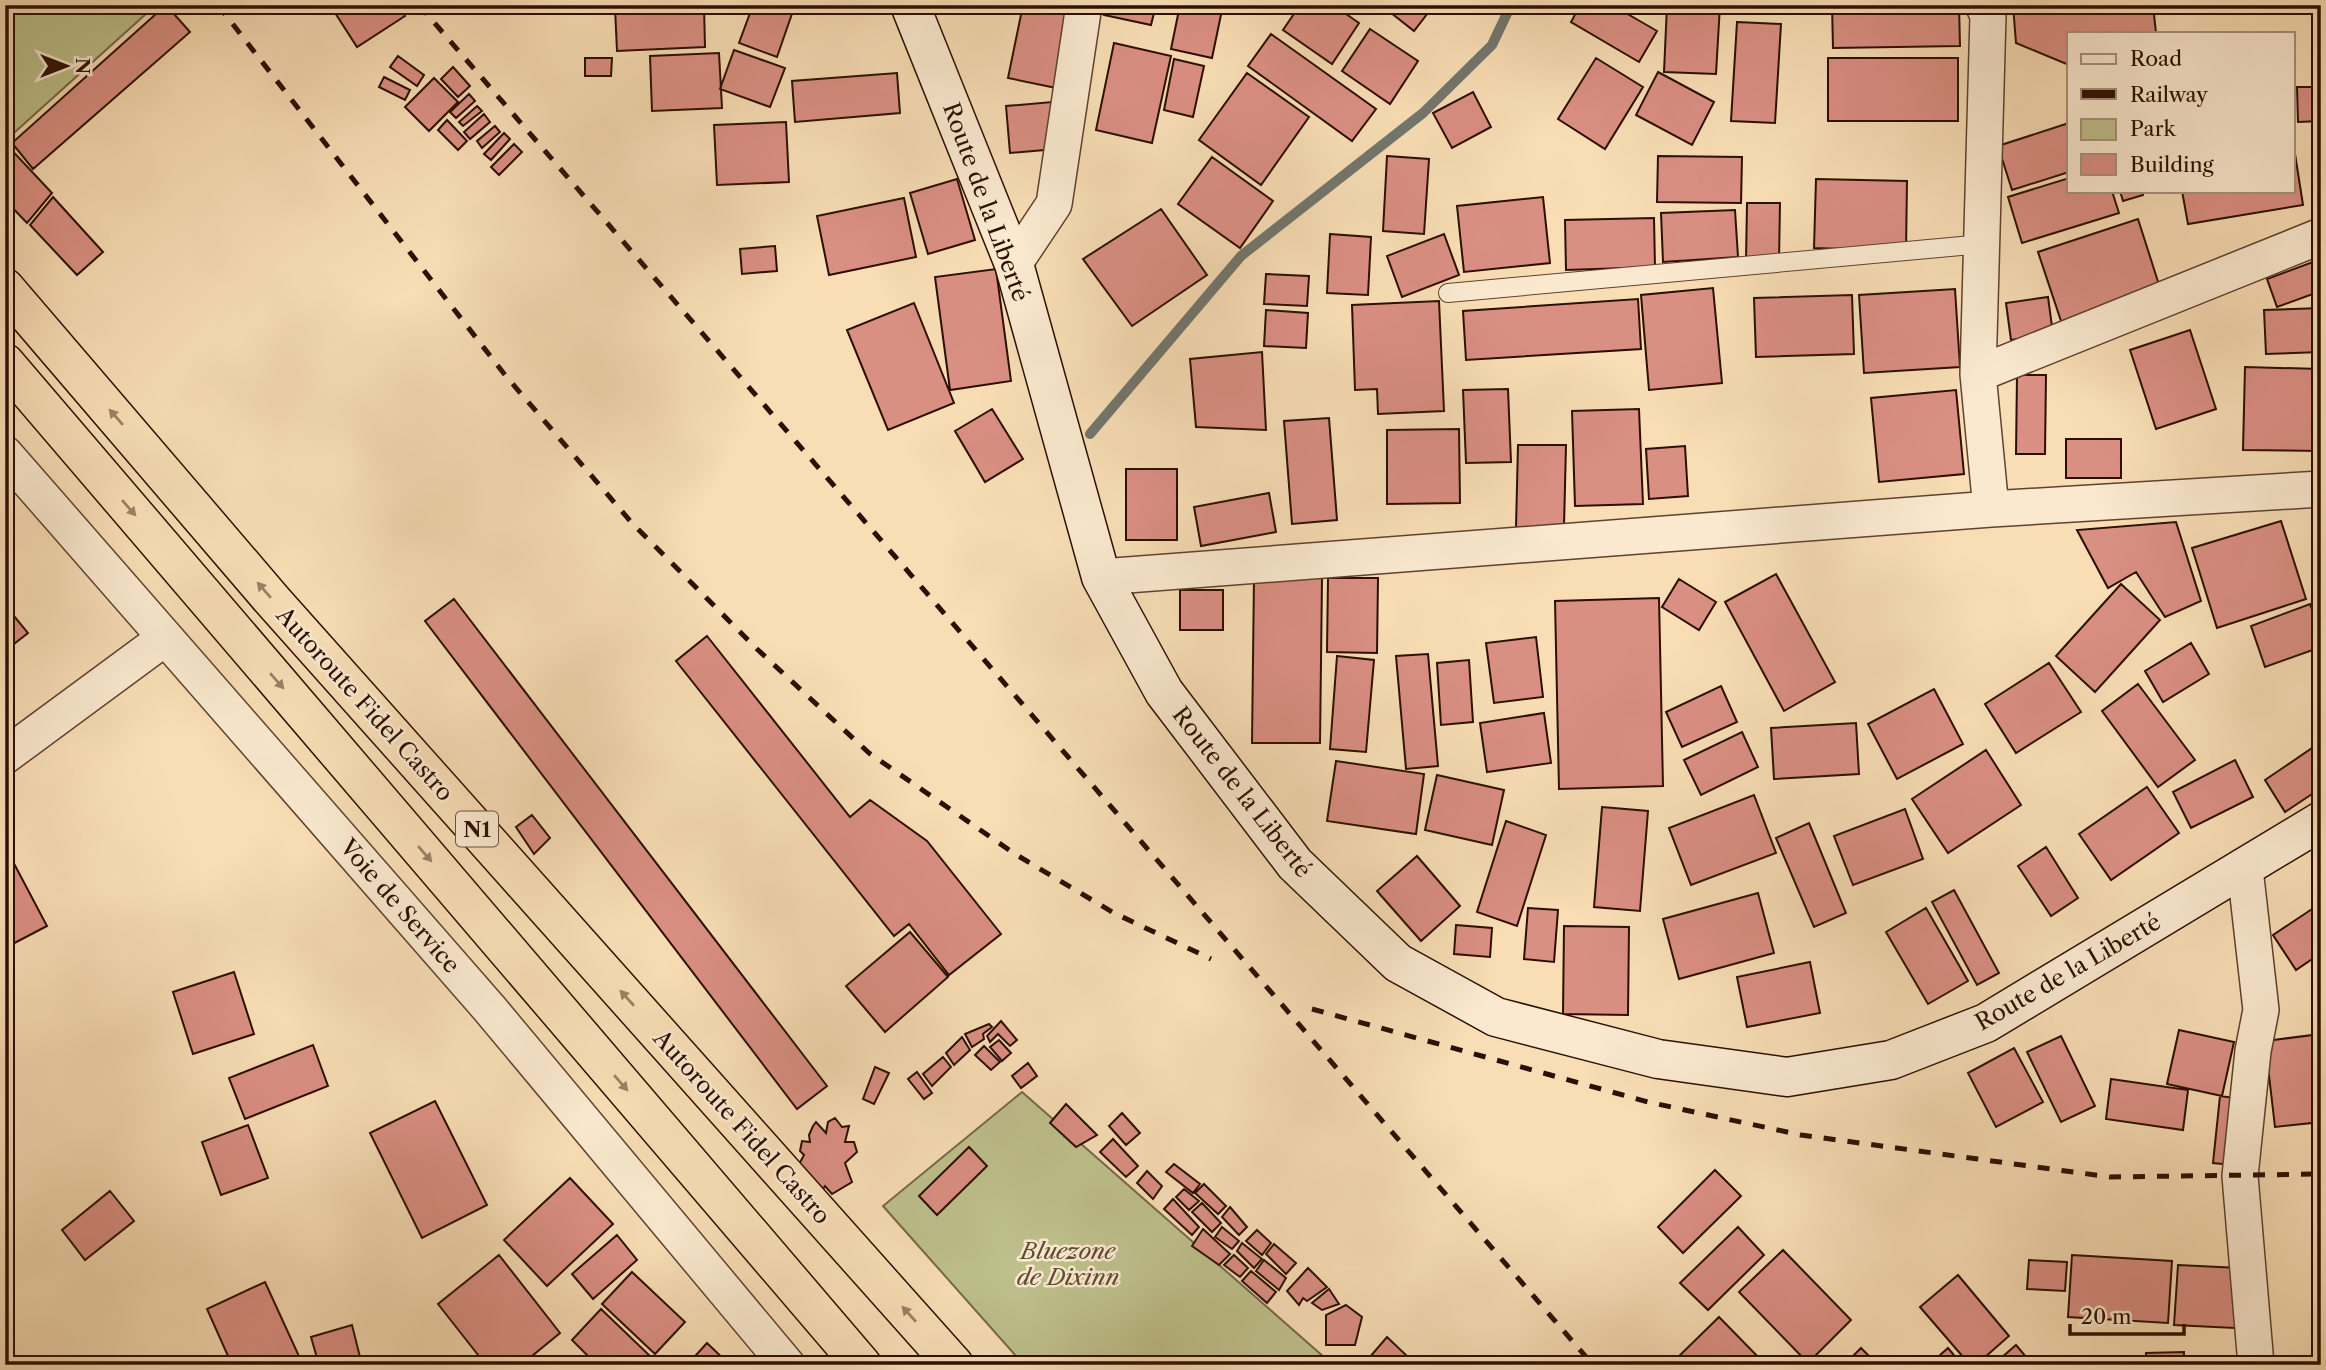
<svg xmlns="http://www.w3.org/2000/svg" width="2326" height="1370" font-family="'Libre Caslon Text',serif">
<rect width="100%" height="100%" fill="#f8ddb5"/>
<filter id="stains"><feTurbulence type="fractalNoise" baseFrequency=".00286" numOctaves="4"/><feColorMatrix values="0 0 0 0 .2 0 0 0 0 .09 0 0 0 0 .02 0 0 0 .5 -.17"/></filter>
<radialGradient id="worn" r=".72"><stop offset=".6" stop-color="#630" stop-opacity="0"/><stop offset="1" stop-color="#630" stop-opacity=".3"/></radialGradient>
<path fill="#bec08c" stroke="#756847" stroke-width="2" d="M5,5H143L148,12L5,141Z
M1022,1092L1333,1365H1024L883,1206Z"/>
<g fill="none" stroke-linecap="round" stroke-linejoin="round">
<path stroke="#72766e" stroke-width="10" d="M1090,434L1241,256L1423,113L1492,45L1511,5"/>
</g>
<path fill="#da8f83" stroke="#2c0f02" stroke-width="2" d="M166,5L190,32L33,169L12,143Z
M330,5H398L405,16L357,47Z
M704,5L705,47L617,51L615,8Z
M753,5H795L777,57L739,43Z
M1023,5H1079L1061,89L1008,78Z
M1106,5H1156L1151,25L1104,15Z
M1180,5H1223L1212,58L1171,49Z
M1300,5H1333L1359,23L1332,64L1283,30Z
M1381,5H1434L1414,31Z
M1580,5H1612L1657,31L1639,62L1571,22Z
M1667,5H1720L1716,74L1664,72Z
M1832,5H1959L1960,46L1833,48Z
M2013,5H2153L2156,33H2069V65L2016,43Z
M1737,22L1781,24L1775,123L1731,121Z
M1370,29L1418,61L1390,104L1342,71Z
M1271,34L1376,109L1352,141L1248,66Z
M1114,43L1171,56L1152,143L1096,130Z
M734,50L785,68L770,107L720,89Z
M719,53L722,108L652,111L650,56Z
M398,56L424,75L417,86L390,67Z
M585,58H612L611,76H585Z
M1596,58L1643,87L1605,149L1558,119Z
M1828,58H1958V121H1828Z
M1174,59L1204,66L1193,117L1164,110Z
M453,67L470,86L458,97L441,79Z
M1658,72L1714,102L1692,145L1636,115Z
M897,73L900,113L795,122L792,81Z
M1247,73L1309,117L1261,185L1199,140Z
M384,77L410,90L405,100L379,87Z
M434,78L458,102L429,131L405,107Z
M2297,87H2321V121L2298,122Z
M1473,92L1491,127L1452,148L1433,113Z
M469,94L475,101L456,118L450,112Z
M1052,102L1056,149L1010,153L1006,106Z
M477,106L482,111L463,126L459,122Z
M484,114L490,122L470,139L464,132Z
M447,120L467,141L458,150L438,130Z
M786,122L789,182L717,185L714,125Z
M2069,123V172L2012,190L1998,146Z
M495,126L500,132L482,148L477,141Z
M504,133L510,139L491,160L484,154Z
M2293,141L2303,205L2188,224L2182,191H2293Z
M5,143L52,193L27,223L5,200Z
M514,144L522,152L499,175L491,167Z
M1387,156L1429,159L1424,234L1383,231Z
M1658,156L1742,157L1741,203L1657,202Z
M1212,157L1273,201L1240,248L1178,204Z
M2069,178V191H2112L2119,213L2022,243L2008,197Z
M957,179L975,240L928,254L910,193Z
M1816,179L1907,181L1906,251L1814,248Z
M2120,191H2142L2143,195L2123,201Z
M53,197L103,252L77,275L30,225Z
M1543,197L1550,263L1464,272L1457,206Z
M904,198L916,257L829,275L817,216Z
M1747,203H1780L1779,261H1746Z
M1161,209L1207,275L1132,326L1083,259Z
M1735,210L1738,257L1663,262L1661,213Z
M1654,218L1655,267L1566,270L1565,220Z
M2138,219L2161,291L2062,324L2038,252Z
M1330,234L1371,237L1368,295L1327,293Z
M1444,234L1459,275L1402,297L1387,256Z
M775,246L777,271L742,274L740,249Z
M2321,259V291L2277,307L2267,279Z
M996,269L1011,381L950,390L935,277Z
M1266,274L1309,276L1307,306L1264,304Z
M1713,288L1722,383L1649,390L1641,295Z
M1955,289L1960,367L1864,373L1859,295Z
M1852,295L1854,354L1756,357L1754,298Z
M2048,297L2053,334L2011,340L2006,303Z
M1638,299L1641,349L1466,360L1463,311Z
M1439,301L1444,411L1378,414L1377,389L1355,390L1352,305Z
M914,303L954,403L888,430L847,330Z
M2321,308V352L2266,354L2264,310Z
M1266,310L1308,313L1306,348L1264,346Z
M2190,330L2216,409L2156,429L2130,350Z
M1262,352L1266,430L1196,427L1190,359Z
M2245,367L2321,369V451L2243,450Z
M2017,375H2046L2045,454H2016Z
M1508,389L1511,462L1466,463L1463,390Z
M1956,390L1964,474L1879,482L1871,398Z
M992,409L1023,459L985,482L955,431Z
M1639,409L1643,504L1575,506L1572,411Z
M1329,418L1337,520L1292,524L1284,421Z
M1459,429L1460,503L1387,504V430Z
M2066,439H2121V478H2066Z
M1518,445H1566L1564,527H1516Z
M1685,446L1688,496L1649,499L1646,449Z
M1126,469H1177V540H1126Z
M1269,493L1276,532L1201,546L1194,507Z
M2281,521L2306,599L2217,628L2192,548Z
M2176,522L2201,601L2165,617L2136,572L2108,588L2077,530Z
M1776,574L1835,682L1784,711L1725,602Z
M1254,577L1322,578L1320,743H1252Z
M1328,578H1378L1377,653L1327,652Z
M1679,579L1716,602L1699,630L1662,607Z
M2121,584L2160,620L2095,692L2056,656Z
M1180,590H1223V630H1180Z
M1659,598L1663,786L1559,789L1555,601Z
M454,599L827,1086L797,1109L425,621Z
M2310,604L2321,634V647L2265,667L2251,626Z
M5,605L28,633L5,651Z
M707,636L850,817L870,800L927,841L1001,934L949,975L909,924L894,936L676,661Z
M1536,637L1543,697L1494,703L1486,643Z
M2191,643L2209,674L2163,702L2145,671Z
M1428,654L1438,766L1406,769L1396,656Z
M1337,656L1374,660L1366,752L1330,749Z
M1469,660L1473,722L1441,725L1437,663Z
M2049,663L2081,712L2016,753L1985,704Z
M2138,684L2195,760L2158,787L2102,711Z
M1721,686L1737,722L1682,747L1666,712Z
M1934,689L1963,744L1897,779L1868,724Z
M1544,713L1551,763L1487,772L1480,723Z
M1856,723L1859,774L1774,779L1771,728Z
M1742,732L1758,767L1701,795L1684,760Z
M2321,742V788L2285,812L2265,780Z
M1986,750L2021,805L1948,853L1912,799Z
M2235,760L2253,797L2191,828L2173,792Z
M1336,761L1424,774L1416,834L1327,821Z
M1437,775L1504,790L1492,845L1425,830Z
M2147,787L2179,833L2111,880L2079,834Z
M1754,795L1776,853L1691,885L1669,828Z
M1602,807L1648,811L1640,911L1594,907Z
M1905,809L1923,859L1853,885L1834,836Z
M532,815L550,838L534,854L516,827Z
M1506,821L1546,835L1517,926L1477,912Z
M1809,823L1846,913L1814,927L1776,838Z
M2046,847L2078,898L2051,916L2018,866Z
M10,856L47,926L5,948V859Z
M1417,856L1460,906L1421,941L1377,891Z
M1954,890L1999,973L1977,985L1932,902Z
M1758,893L1774,953L1679,979L1663,919Z
M2321,903V953L2296,970L2273,935Z
M1528,908L1558,910L1554,962L1524,959Z
M1926,908L1968,981L1928,1004L1886,932Z
M1456,925L1492,928L1490,957L1454,954Z
M1564,926L1629,927L1628,1015L1563,1014Z
M910,932L948,977L885,1032L846,986Z
M1810,962L1820,1013L1747,1027L1737,977Z
M234,972L254,1034L193,1054L173,992Z
M1001,1021L1017,1040L1010,1046L998,1034L990,1042L987,1036Z
M989,1024L992,1027L983,1034L984,1039L972,1047L965,1034Z
M2179,1030L2234,1042L2222,1096L2167,1084Z
M2321,1034V1122L2275,1127L2265,1041Z
M2061,1036L2095,1106L2061,1122L2027,1052Z
M962,1037L970,1050L954,1065L946,1053Z
M999,1040L1011,1053L1002,1061L990,1047Z
M313,1045L328,1086L245,1119L229,1078Z
M984,1046L1000,1062L991,1070L975,1055Z
M2014,1048L2043,1102L1996,1127L1968,1073Z
M943,1057L951,1067L932,1086L923,1074Z
M1028,1063L1037,1076L1021,1088L1012,1076Z
M875,1067L889,1073L874,1104L863,1099Z
M917,1072L932,1093L924,1099L908,1079Z
M2111,1079L2188,1090L2183,1130L2106,1119Z
M2220,1096L2250,1100L2243,1166L2213,1163Z
M435,1101L487,1205L422,1238L370,1133Z
M1066,1104L1097,1135L1076,1147L1050,1123Z
M1122,1113L1140,1133L1126,1145L1109,1126Z
M835,1118L842,1127L849,1126L845,1142H854L857,1152L845,1163L852,1182L832,1194L825,1186L820,1193L797,1168L804,1155L800,1151L802,1141L810,1142L809,1135L813,1126L816,1122L826,1133L828,1122Z
M248,1125L268,1178L221,1195L202,1142Z
M1113,1139L1138,1166L1126,1177L1100,1152Z
M969,1147L987,1166L937,1215L919,1196Z
M1174,1164L1200,1184L1193,1193L1166,1172Z
M1715,1170L1741,1196L1683,1253L1658,1227Z
M1147,1171L1162,1186L1153,1199L1137,1183Z
M570,1178L613,1224L547,1286L504,1240Z
M1204,1184L1226,1206L1218,1214L1195,1193Z
M1184,1189L1199,1201L1189,1210L1176,1197Z
M110,1191L134,1221L85,1260L62,1230Z
M1173,1199L1199,1227L1192,1235L1164,1209Z
M1202,1203L1221,1223L1212,1232L1192,1212Z
M1230,1207L1247,1227L1239,1235L1222,1217Z
M1222,1227L1239,1241L1232,1249L1215,1237Z
M1738,1227L1764,1255L1708,1310L1680,1283Z
M1203,1229L1230,1254L1219,1265L1192,1246Z
M1257,1230L1271,1243L1262,1255L1246,1241Z
M617,1235L637,1260L593,1299L572,1274Z
M1242,1243L1262,1259L1254,1268L1237,1251Z
M1274,1244L1296,1263L1286,1274L1266,1254Z
M1783,1250L1851,1320L1808,1363L1739,1292Z
M499,1255L560,1333L521,1365H486L438,1304Z
M1234,1255L1248,1268L1240,1277L1224,1265Z
M2072,1255L2172,1261L2168,1323L2068,1317Z
M1264,1260L1286,1278L1279,1290L1256,1271Z
M2029,1260L2067,1262L2065,1291L2027,1289Z
M2178,1265L2239,1268L2235,1328L2174,1325Z
M1308,1268L1327,1287L1307,1301L1303,1298L1299,1305L1287,1291Z
M1251,1271L1276,1292L1267,1303L1242,1281Z
M632,1272L685,1322L655,1354L602,1304Z
M1958,1275L2009,1336L1976,1365H1970L1920,1307Z
M265,1282L303,1365H232L207,1309Z
M1329,1289L1339,1304L1322,1310L1312,1303Z
M1346,1305L1362,1317L1355,1345H1326V1315Z
M601,1309L650,1356L642,1365H597L572,1340Z
M1719,1317L1766,1365H1678L1674,1361Z
M352,1325L362,1365H319L311,1337Z
M1387,1337L1407,1356L1400,1365H1363Z
M707,1343L730,1365H687Z
M2016,1345L2033,1365H1993Z
M1861,1348L1878,1365H1844Z
M1948,1348L1962,1365H1929Z
M2184,1352V1365H2146V1353Z
M2085,1360H2138V1365H2085Z"/>
<g fill="none" stroke-linecap="round" stroke-linejoin="round">
<g stroke="#5f422f" stroke-width="20">
<path id="service" d="M1448,293L1983,244"/>
</g>
<g stroke="#5f422f" stroke-width="38">
<path id="minor" d="M1983,5L1988,15L1978,374L1991,509
M1014,264L1054,204L1084,5
M1978,374L2321,236
M5,454L489,1008L787,1365
M1101,577L1991,509L2321,489
M5,756L165,638
M2245,869L2261,1010L2253,1051L2240,1176L2256,1365"/>
</g>
<g stroke="#2c0f02" stroke-width="41">
<path id="secondary" d="M910,5L1014,264L1101,577L1164,692L1295,864L1398,963L1496,1017L1658,1059L1787,1077L1891,1060L1986,1023L2321,821"/>
</g>
<g stroke="#2c0f02" stroke-width="41">
<path id="trunk" d="M5,288L273,601L954,1365
M5,363L862,1365"/>
</g>
<use href="#service" stroke="#fae9cf" stroke-width="18"/>
<use href="#minor" stroke="#fae9cf" stroke-width="35"/>
<use href="#secondary" stroke="#fae9cf" stroke-width="38"/>
<use href="#trunk" stroke="#f8ddb5" stroke-width="38"/>
<path stroke="#2c0f02" stroke-width="5" stroke-dasharray="12 12" stroke-linecap="butt" d="M218,5L505,375L632,523L757,649L869,753L1015,854L1114,913L1211,959
M419,5L1593,1365
M1312,1009L1648,1102L1801,1135L2110,1177L2321,1174"/>
</g>
<defs><path id="oneway-solid" d="M-6-.8H1V-3.2L6.5 0L1 3.2V.8H-6Z" transform="scale(1.75)"/></defs>
<g fill="#9c8064">
<use href="#oneway-solid" transform="translate(116 417) rotate(-131)"/>
<use href="#oneway-solid" transform="translate(129 508) rotate(49)"/>
<use href="#oneway-solid" transform="translate(264 590) rotate(-131)"/>
<use href="#oneway-solid" transform="translate(277 681) rotate(49)"/>
<use href="#oneway-solid" transform="translate(425 854) rotate(49)"/>
<use href="#oneway-solid" transform="translate(627 998) rotate(-132)"/>
<use href="#oneway-solid" transform="translate(621 1083) rotate(49)"/>
<use href="#oneway-solid" transform="translate(909 1314) rotate(-132)"/>
</g>
<g text-anchor="middle" dominant-baseline="central" stroke-width="5" stroke-linejoin="round" paint-order="stroke">
<rect fill="#fae9cf" stroke="#6a5040" stroke-width="2" x="456" y="811.5" width="42" height="35" rx="5"/>
<g font-size="21" font-weight="bold" fill="#2c0f02">
<text x="477" y="829">N1</text>
</g>
<g font-size="23" fill="#2c0f02" stroke="#fae9cf">
<text transform="translate(986 202) rotate(70)">Route de la Liberté</text>
<text transform="translate(365 704) rotate(48)">Autoroute Fidel Castro</text>
<text transform="translate(1242 792) rotate(52)">Route de la Liberté</text>
<text transform="translate(400 906) rotate(49)">Voie de Service</text>
<text transform="translate(2068 972) rotate(-30)">Route de la Liberté</text>
<text transform="translate(742 1127) rotate(48)">Autoroute Fidel Castro</text>
</g>
<g font-size="23" font-style="italic" fill="#5f4d32" stroke="#fae9cf">
<text x="1068" y="1251">Bluezone<tspan x="1068" dy="26">de Dixinn</tspan></text>
</g>
</g>
<rect width="2326" height="1370" fill="none" stroke="#f8ddb5" stroke-width="28"/>
<rect x="7" y="7" width="2312" height="1356" fill="none" stroke="#2c0f02" stroke-width="3.5"/>
<rect x="14" y="14" width="2298" height="1342" fill="none" stroke="#2c0f02" stroke-width="2"/>
<rect x="2067" y="32" width="228" height="161" fill="#fae9cf" stroke="#a8927d" stroke-width="2"/>
<rect x="2081" y="54" width="35" height="10" fill="#fae9cf" stroke="#a8927d" stroke-width="2"/>
<text x="2130" y="66" font-size="21" fill="#2c0f02">Road</text>
<rect x="2081" y="89" width="35" height="10" fill="#2c0f02" stroke="#a8927d" stroke-width="2"/>
<text x="2130" y="102" font-size="21" fill="#2c0f02">Railway</text>
<rect x="2081" y="119" width="35" height="21" fill="#bec08c" stroke="#a8927d" stroke-width="2"/>
<text x="2130" y="136" font-size="21" fill="#2c0f02">Park</text>
<rect x="2081" y="154" width="35" height="21" fill="#da8f83" stroke="#a8927d" stroke-width="2"/>
<text x="2130" y="172" font-size="21" fill="#2c0f02">Building</text>
<g transform="translate(66 66) rotate(90)" stroke="#fae9cf" stroke-width="5" paint-order="stroke">
<path d="M0-5L12 26L0 18L-12 26Z" fill="#2c0f02"/>
<text y="-10" font-size="19" font-weight="bold" text-anchor="middle" fill="#2c0f02">N</text>
</g>
<path d="M2070 1324v10h114v-10" fill="none" stroke="#2c0f02" stroke-width="3.5"/>
<text x="2081" y="1324" font-size="21" fill="#2c0f02" stroke="#fae9cf" stroke-width="5" paint-order="stroke">20 m</text>
<rect width="100%" height="100%" filter="url(#stains)"/>
<rect width="100%" height="100%" fill="url(#worn)"/>
</svg>
